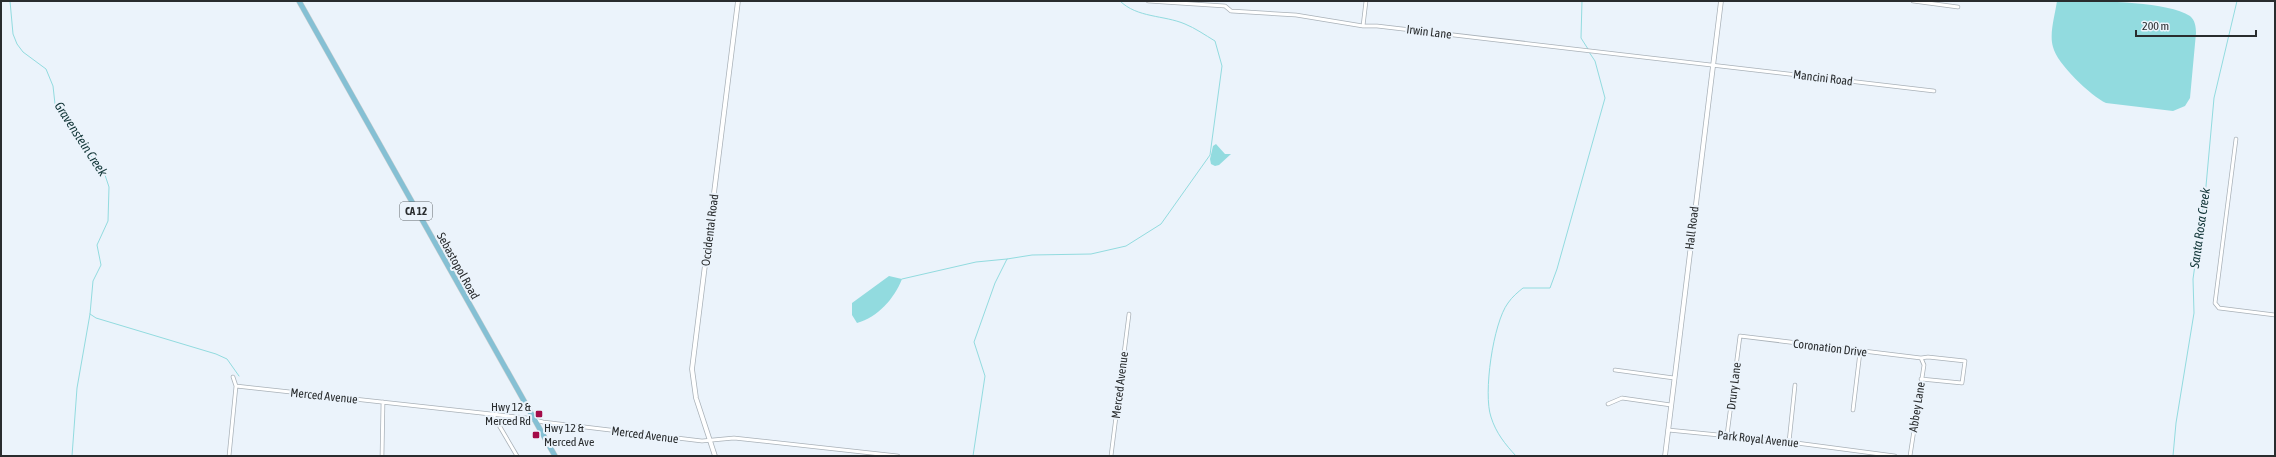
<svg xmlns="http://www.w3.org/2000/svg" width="2276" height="457" font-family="'Asap Condensed',sans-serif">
<rect width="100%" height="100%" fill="#ebf3fb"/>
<path fill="#92dbdf" d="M2057,1C2089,1 2165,0 2190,16C2195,20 2196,27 2196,33L2190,98L2185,106L2173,111L2106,103C2091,96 2057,64 2053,47C2049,34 2055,15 2057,1Z
M1216,144L1225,154H1231L1219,165L1215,166L1211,164L1210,159L1213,146Z
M889,276L902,279C894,299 878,317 857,323L852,315V303Z"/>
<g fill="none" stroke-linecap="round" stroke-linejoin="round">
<path stroke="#92dbdf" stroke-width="1" d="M10,1L13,34L17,44L23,52L46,69L53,86L55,104L81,138L83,147L103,169L109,187L108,221L97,245L101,265L93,281L90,314L77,388L72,456
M1582,1L1581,38L1588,49
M902,279L976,262L1007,259
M90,314L96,318L216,354L227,359L239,376
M973,456L985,376L974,342L995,283L1007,259L1032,255L1091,254L1126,246L1161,224L1210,155L1222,66L1215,41C1205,35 1195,28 1185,24C1164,15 1137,18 1120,1
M1516,456C1505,444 1496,433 1491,417C1483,394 1493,323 1508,303C1512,297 1518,292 1523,288H1550L1557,269L1605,98L1595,61L1589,52
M2173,456L2176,423L2194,313L2193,279L2206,186L2214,98L2237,1"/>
<g stroke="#a9b1b8" stroke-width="4.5">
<path id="minor" d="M1148,1L1225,6L1231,11L1296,15L1363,26H1377L1934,91
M1913,1L1958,7
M1363,26L1366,1
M2236,139L2215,303L2219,308L2275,315
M1615,370L1674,378
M233,377L236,386L527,418L543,422L702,441L734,438L898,456
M1608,404L1622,398L1671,405
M1853,410L1860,352
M493,415L517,456
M1668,430L1789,442L1895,456
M1727,435L1740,336L1921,358L1928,357L1965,361L1962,383L1921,379
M1789,442L1795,385
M229,456L236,386
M382,456L383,402
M1111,456L1129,314
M1910,456L1924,365L1921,358"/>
</g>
<g stroke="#a9b1b8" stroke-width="5.5">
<path id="tertiary" d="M715,456L696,398L692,369L738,1
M1665,456L1721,1"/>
</g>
<g stroke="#d0d1d1" stroke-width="6">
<path id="primary" d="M299,1L555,456"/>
</g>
<use href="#minor" stroke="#fff" stroke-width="3"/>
<use href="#tertiary" stroke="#fff" stroke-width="4"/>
<use href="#primary" stroke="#85c0d4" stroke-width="5"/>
</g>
<g fill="#a30b48" stroke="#ebf3fb" stroke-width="1.5">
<rect x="535" y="410" width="8" height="8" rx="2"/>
<rect x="532" y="431" width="8" height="8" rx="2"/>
</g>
<g text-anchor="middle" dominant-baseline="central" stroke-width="4" stroke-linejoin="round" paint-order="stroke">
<rect fill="#ebf3fb" stroke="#63686c" stroke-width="1" x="400" y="202" width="32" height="18" rx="3"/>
<g font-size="11" font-weight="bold" fill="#292c2e">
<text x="416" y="211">CA 12</text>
</g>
<g font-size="12" fill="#292c2e" stroke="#ebf3fb">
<text transform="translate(1429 32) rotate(7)">Irwin Lane</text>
<text transform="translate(1823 78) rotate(7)">Mancini Road</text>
<text transform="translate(1692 228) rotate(-83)">Hall Road</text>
<text transform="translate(710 230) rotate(-83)">Occidental Road</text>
<text transform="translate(458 266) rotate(61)">Sebastopol Road</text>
<text transform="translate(1830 348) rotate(7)">Coronation Drive</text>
<text transform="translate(1120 385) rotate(-83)">Merced Avenue</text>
<text transform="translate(1734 386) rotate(-83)">Drury Lane</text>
<text transform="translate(324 396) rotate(6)">Merced Avenue</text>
<text transform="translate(1917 407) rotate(-81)">Abbey Lane</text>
<text transform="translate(645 435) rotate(7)">Merced Avenue</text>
<text transform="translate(1758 439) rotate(6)">Park Royal Avenue</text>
</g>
<g font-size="12" fill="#292c2e" stroke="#ebf3fb" text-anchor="end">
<text x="531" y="407">Hwy 12 &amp;<tspan x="531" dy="14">Merced Rd</tspan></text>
<text x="544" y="428" text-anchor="start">Hwy 12 &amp;<tspan x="544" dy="14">Merced Ave</tspan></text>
</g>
<g font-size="13" font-style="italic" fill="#113537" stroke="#ebf3fb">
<text transform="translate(81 139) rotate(57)">Gravenstein Creek</text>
<text transform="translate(2200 228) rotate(-82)">Santa Rosa Creek</text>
</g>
</g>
<rect width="2276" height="457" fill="none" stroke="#292c2e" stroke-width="4"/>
<path d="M2136 30v6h120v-6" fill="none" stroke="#292c2e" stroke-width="2"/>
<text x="2142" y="30" font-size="12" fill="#292c2e" stroke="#ebf3fb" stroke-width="3" paint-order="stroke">200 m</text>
</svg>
